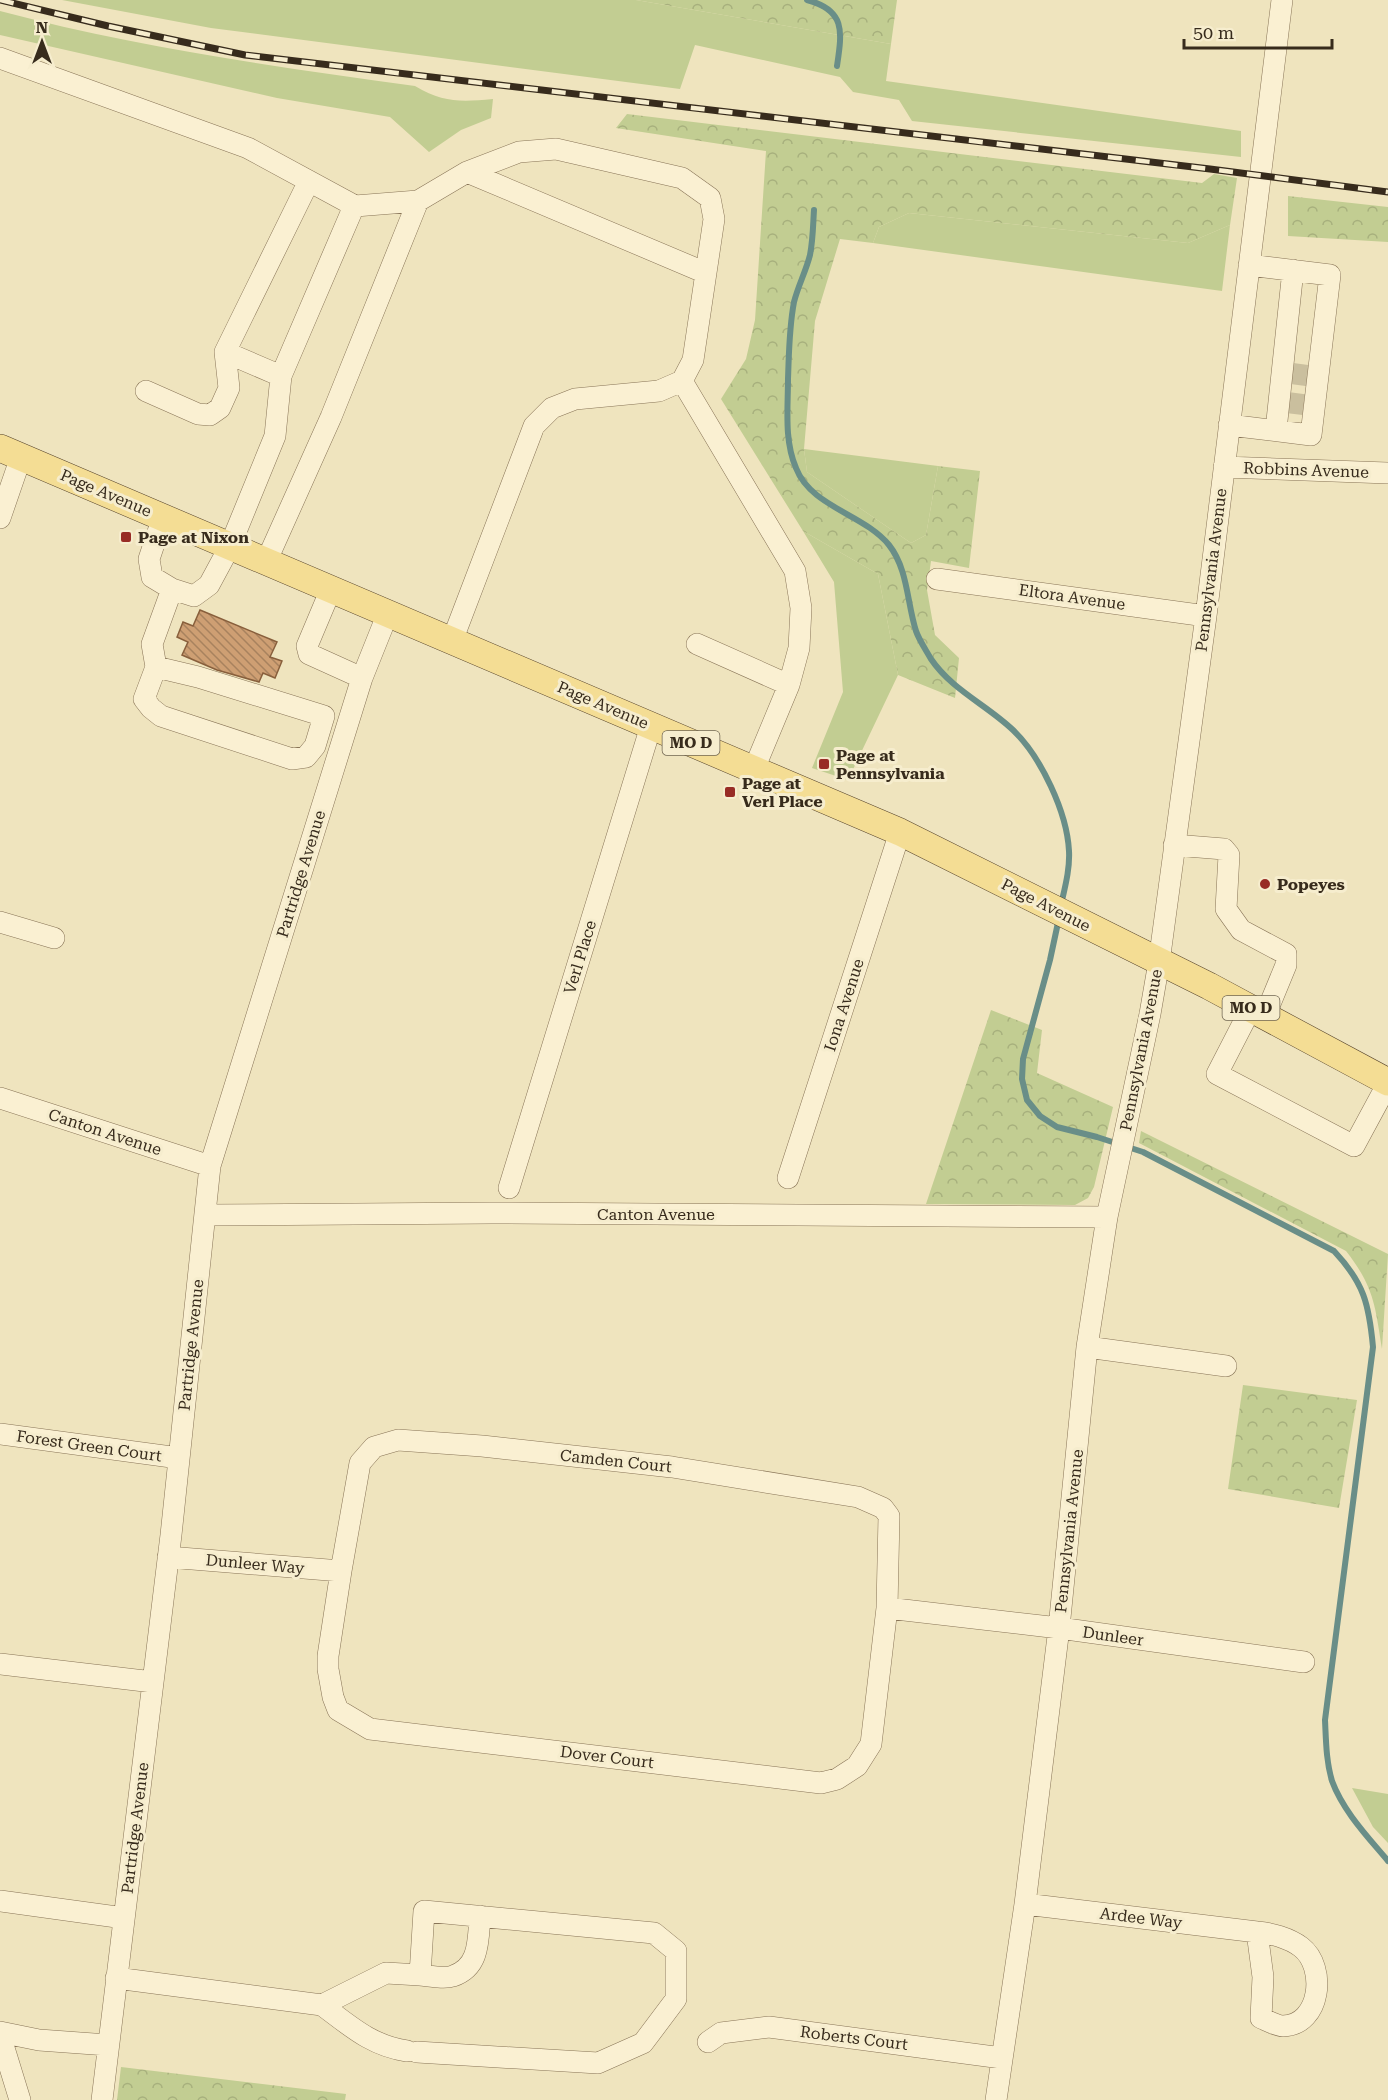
<svg xmlns="http://www.w3.org/2000/svg" width="1388" height="2100" font-family="'Roboto Serif',serif">
<defs>
<pattern id="forest-crowns" width="20" height="18" patternUnits="userSpaceOnUse" patternTransform="scale(1.5)"><rect width="20" height="18" fill="#c2cd92"/><path d="M2 6a3 3 0 1 1 6 0M12 15a3 3 0 1 1 6 0" fill="none" stroke="#a7b07d"/></pattern>
<pattern id="building-back-hatch" width="6" height="6" patternUnits="userSpaceOnUse" patternTransform="scale(1.5)"><rect width="6" height="6" fill="#ce9f73"/><path d="M-1 5l2 2M0 0l6 6M5-1l2 2" fill="none" stroke="#a8825e"/></pattern>
</defs>
<rect width="100%" height="100%" fill="#efe4be"/>
<path fill="#c2cd92" d="M62,0H636L891,44L886,81L1241,131V157L912,121L899,100L853,92L840,77L695,45L680,89L211,28Z
M0,11C135,47 276,67 415,86C444,103 461,102 493,99L491,118L461,130L429,152L390,117L277,98L0,35Z
M909,213L1188,243L1230,225L1222,291L873,243L879,227Z
M804,449L938,466L926,535L911,543L807,472Z
M803,531L878,574L898,675L848,780L812,768L843,692L834,582Z
M1352,1788L1388,1794V1843L1373,1827Z"/>
<path fill="url(#forest-crowns)" d="M636,0H897L891,44Z
M627,114L1202,183L1214,174L1237,178L1230,225L1188,243L909,213L879,227L873,243L840,239L815,321L804,449L807,472L911,543L926,535L938,466L980,471L969,568L931,561L927,590L935,635L959,658L955,698L898,675L878,574L803,531L721,399L746,359L755,320L766,151L616,128Z
M1288,196L1388,207V242L1288,236Z
M991,1010L1042,1030L1037,1073L1113,1107L1094,1187L1088,1198L1075,1205L926,1204Z
M1141,1131L1388,1254L1382,1349C1375,1305 1374,1287 1346,1251L1139,1143Z
M1243,1385L1357,1400L1339,1508L1228,1489Z
M121,2067L346,2094L345,2100H117Z"/>
<g fill="none" stroke-linecap="round" stroke-linejoin="round">
<path stroke="#698e88" stroke-width="6" d="M807,0C846,10 842,32 837,66
M814,210C813,225 813,240 810,255C806,271 798,286 794,302C789,328 789,353 788,379C788,409 784,440 796,468C811,507 864,514 889,545C908,569 907,603 916,631C919,640 926,650 931,659C952,690 987,705 1013,730C1041,757 1067,812 1069,851C1070,869 1065,887 1061,905
M1059,918L1050,960L1023,1059L1022,1079L1027,1100L1040,1116L1057,1127L1097,1137L1143,1152L1334,1251C1364,1283 1369,1304 1373,1347L1325,1720C1326,1740 1326,1761 1332,1781C1343,1811 1368,1837 1388,1861"/>
</g>
<path fill="url(#building-back-hatch)" stroke="#885f3c" stroke-width="1.5" d="M200,610L277,642L270,657L282,661L275,678L263,673L259,682L217,670L182,655L188,642L177,637L183,622L193,626Z"/>
<g fill="none" stroke-linecap="round" stroke-linejoin="round">
<path stroke="#cabf9e" stroke-width="21" stroke-dasharray="21 10" stroke-linecap="butt" d="M1288,373L1311,376
M1283,402L1307,405"/>
<g stroke="#887457" stroke-width="22">
<path id="minor" d="M0,58L248,148L355,206L418,201L467,172L519,152L556,149L682,178L710,198L714,219L693,360L682,381L659,391L575,399L552,408L534,426L452,641
M467,172L706,273
M225,352L281,376
M682,381L795,571L801,608L799,648L789,685L697,644
M146,391L198,414L210,415L220,408L229,388L225,352L309,181
M1229,425L1311,435L1330,275L1249,265
M1276,430L1293,270
M1224,467L1388,473
M163,517L149,559L152,577L172,589L194,596L209,585L230,546L275,436L281,376L354,206
M0,518L21,457
M266,562L331,417L418,201
M937,579L1206,616
M331,589L307,646L309,654L362,678
M156,667L198,677L324,716L315,746L306,757L292,759L161,716L151,708L144,699L156,667L152,644L172,589
M754,769L789,685
M1174,845L1224,849L1229,855L1226,909L1241,930L1286,954V965L1265,1016
M0,922L54,938
M1251,1008L1217,1074L1354,1146L1388,1083
M0,1098L210,1166
M788,1178L900,832
M509,1188L651,726
M206,1215L491,1213L1107,1217
M1087,1347L1226,1366
M0,1434L179,1458
M398,1440L482,1446L672,1467L858,1497L883,1508L889,1516L887,1608L871,1744L857,1766L837,1779L821,1783L370,1729L338,1710L333,1697L328,1669V1656L341,1571L360,1463L374,1447Z
M168,1557L341,1571
M887,1608L1059,1628L1304,1662
M0,1664L153,1682
M0,1901L124,1918
M1025,1904L1257,1932C1271,1933 1289,1938 1301,1947C1327,1967 1321,2025 1283,2026C1277,2026 1268,2021 1261,2018L1263,1977L1257,1932
M420,1975C430,1976 445,1979 453,1976C480,1967 478,1940 480,1916
M116,1978L322,2005L386,1973L420,1975L424,1911L654,1933L676,1951V1999L643,2043L598,2063L417,2052
M322,2005C350,2026 372,2046 407,2051
M0,2032L39,2040L108,2045
M0,2035L20,2100
M708,2042L721,2033L769,2027L1002,2058
M102,2100L171,1535L210,1166L362,678L388,613
M996,2100L1025,1904L1059,1628L1087,1347L1107,1217L1150,1014L1159,962L1206,616L1282,0"/>
</g>
<g stroke="#55422b" stroke-width="28">
<path id="major" d="M0,448L900,832L1209,986L1388,1082"/>
</g>
<use href="#minor" stroke="#faf0d2" stroke-width="21"/>
<use href="#major" stroke="#f4dd94" stroke-width="27"/>
<g stroke="#372b1c" stroke-width="7">
<path id="rail" d="M0,0L108,26L245,55L1210,169L1388,192"/>
</g>
<use href="#rail" stroke="#f6edce" stroke-width="4.5" stroke-dasharray="14" stroke-linecap="butt"/>
</g>
<g fill="#982c25" stroke="#f6edce" stroke-width="2">
<rect x="120" y="531" width="12" height="12" rx="3"/>
<rect x="818" y="758" width="12" height="12" rx="3"/>
<rect x="724" y="786" width="12" height="12" rx="3"/>
<circle cx="1265" cy="884" r="6"/>
</g>
<g text-anchor="middle" dominant-baseline="central" stroke-width="6" stroke-linejoin="round" paint-order="stroke">
<g fill="#f6edce" stroke="#706551" stroke-width="1.5">
<rect x="662.5" y="731" width="57" height="24" rx="4.5"/>
<rect x="1222.5" y="996" width="57" height="24" rx="4.5"/>
</g>
<g font-size="15" font-weight="bold" fill="#372b1c">
<text x="691" y="743">MO D</text>
<text x="1251" y="1008">MO D</text>
</g>
<g font-size="16" fill="#372b1c" stroke="#f6edce">
<text transform="translate(1306 470) rotate(2)">Robbins Avenue</text>
<text transform="translate(106 493) rotate(23)">Page Avenue</text>
<text transform="translate(1211 570) rotate(-83)">Pennsylvania Avenue</text>
<text transform="translate(1072 597) rotate(8)">Eltora Avenue</text>
<text transform="translate(603 705) rotate(23)">Page Avenue</text>
<text transform="translate(301 874) rotate(-73)">Partridge Avenue</text>
<text transform="translate(1046 905) rotate(27)">Page Avenue</text>
<text transform="translate(580 957) rotate(-73)">Verl Place</text>
<text transform="translate(844 1005) rotate(-72)">Iona Avenue</text>
<text transform="translate(1141 1050) rotate(-79)">Pennsylvania Avenue</text>
<text transform="translate(105 1132) rotate(18)">Canton Avenue</text>
<text x="656" y="1214">Canton Avenue</text>
<text transform="translate(191 1345) rotate(-84)">Partridge Avenue</text>
<text transform="translate(89 1446) rotate(8)">Forest Green Court</text>
<text transform="translate(616 1461) rotate(6)">Camden Court</text>
<text transform="translate(1069 1531) rotate(-84)">Pennsylvania Avenue</text>
<text transform="translate(255 1564) rotate(5)">Dunleer Way</text>
<text transform="translate(1113 1636) rotate(8)">Dunleer</text>
<text transform="translate(607 1757) rotate(7)">Dover Court</text>
<text transform="translate(135 1828) rotate(-83)">Partridge Avenue</text>
<text transform="translate(1141 1918) rotate(7)">Ardee Way</text>
<text transform="translate(854 2038) rotate(7)">Roberts Court</text>
</g>
<g font-size="16" font-weight="bold" fill="#372b1c" stroke="#f6edce" text-anchor="start">
<text x="138" y="537">Page at Nixon</text>
<text x="836" y="755">Page at<tspan x="836" dy="18">Pennsylvania</tspan></text>
<text x="742" y="783">Page at<tspan x="742" dy="18">Verl Place</tspan></text>
<text x="1277" y="884">Popeyes</text>
</g>
</g>
<g transform="translate(42 42)" stroke="#f6edce" stroke-width="4.5" paint-order="stroke">
<path d="M0-4.5L10 22L0 15L-10 22Z" fill="#372b1c"/>
<text y="-9" font-size="16" font-weight="bold" text-anchor="middle" fill="#372b1c">N</text>
</g>
<path d="M1184 39v9h148v-9" fill="none" stroke="#372b1c" stroke-width="3"/>
<text x="1193" y="39" font-size="18" fill="#372b1c" stroke="#f6edce" stroke-width="4.5" paint-order="stroke">50 m</text>
</svg>
